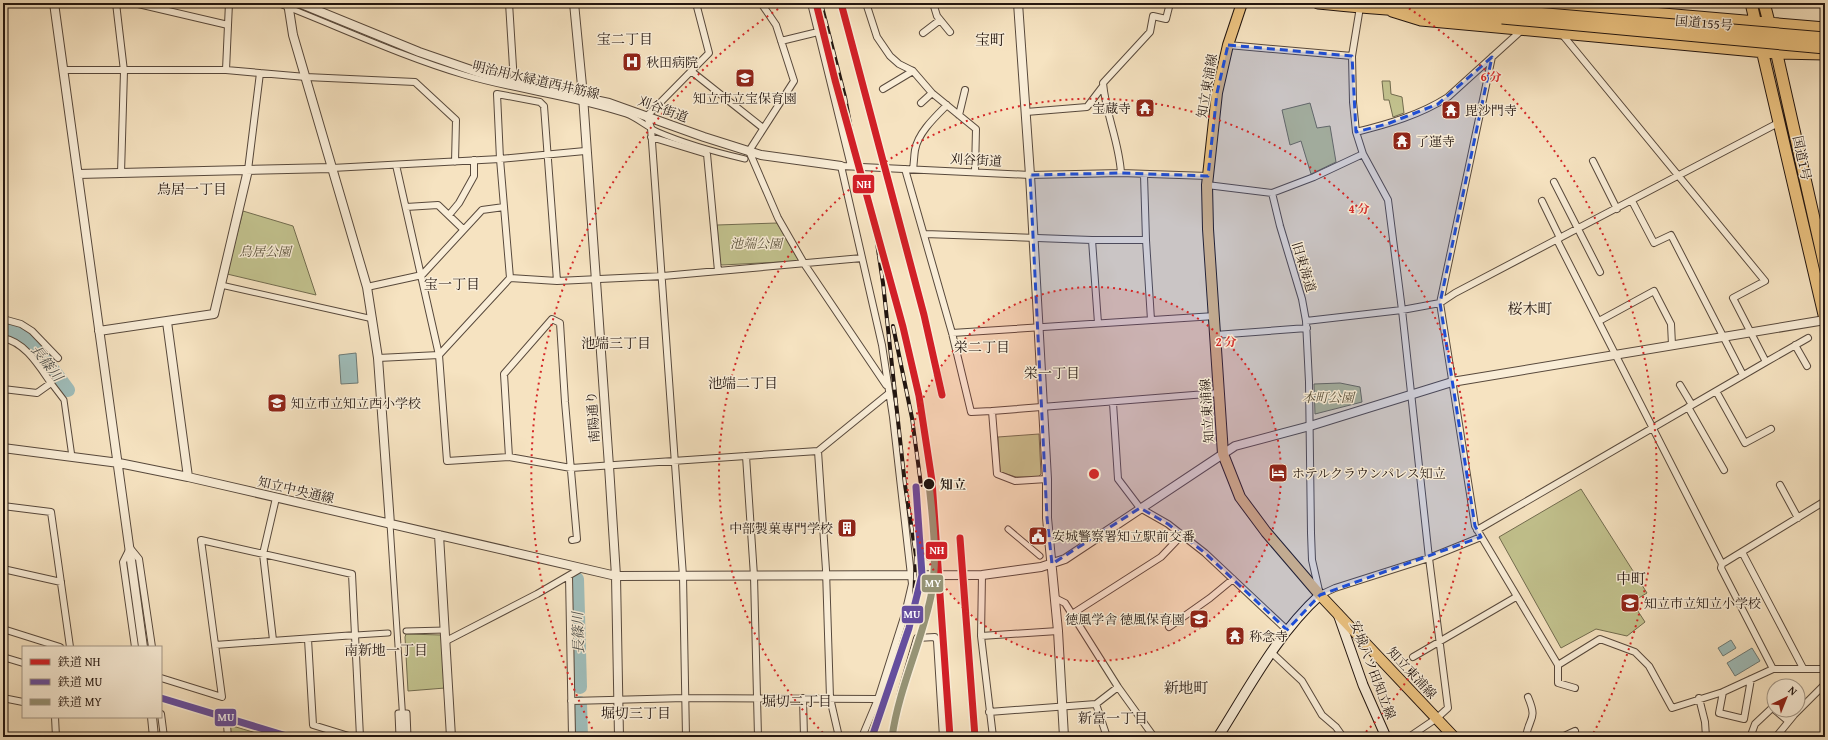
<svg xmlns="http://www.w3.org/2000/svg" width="1828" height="740" font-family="'Gentium Book Plus','Noto Serif JP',serif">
<rect width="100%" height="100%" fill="#f6e3c1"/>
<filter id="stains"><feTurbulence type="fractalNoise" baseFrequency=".005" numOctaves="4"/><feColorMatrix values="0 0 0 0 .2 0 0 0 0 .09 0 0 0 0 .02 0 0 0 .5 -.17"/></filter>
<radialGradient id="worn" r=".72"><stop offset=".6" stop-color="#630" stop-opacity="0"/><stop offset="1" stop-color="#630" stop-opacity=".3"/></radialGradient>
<path fill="#c2c28e" stroke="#726c4f" d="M1382,81H1390L1391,94L1402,97L1404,113L1393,117L1389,100H1384Z
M1310,103L1317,128L1330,126L1336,162L1311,174L1301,141L1290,145L1282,110Z
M243,211L293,226L316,295L227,274Z
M777,223L799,261L722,265L720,264L717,225Z
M1340,383L1360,387L1362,402L1315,414L1314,384Z
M1039,434L1041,474L1038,477H1016L1000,472L998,437Z
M1581,489L1647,593L1632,602L1645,622L1627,636L1596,629L1561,648L1499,537Z
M406,634L441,635L445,688L408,691L405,637Z
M229,725L270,737H231Z"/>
<path fill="#9fbdba" stroke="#6d7a76" d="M356,353L358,383L341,384L339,355Z
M1731,640L1736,648L1723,656L1718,648Z
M1752,648L1760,661L1735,676L1727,663Z"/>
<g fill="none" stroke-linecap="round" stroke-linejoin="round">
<path stroke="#9fbdba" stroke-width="14" d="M3,327L19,333L36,347L68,390
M577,579L580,687
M580,703L581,737"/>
<g stroke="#58493c" stroke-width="7">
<path id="pedestrian" d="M277,3C339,27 400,56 464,75C517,91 573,96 626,114C637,118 647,127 658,132C686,144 715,152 745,159
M221,285L373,319
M51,383L64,400L72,457
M390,524L404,737
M1008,529L1040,556
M406,631L445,630
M356,635L388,633
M399,737L398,713H407L408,737"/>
</g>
<g stroke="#58493c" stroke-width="8">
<path id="minor" d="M116,3L124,71L121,173
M134,3L228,25L229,3
M509,3L514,83
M761,3L776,25L794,81L749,151L778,218L805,265L886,385
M811,3L851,166
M866,3L877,37L890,56L899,64L913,71L932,93L976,129L975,171
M933,3L937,16L950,32
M1360,7L1352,56L1353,102L1356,132L1363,154L1388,200L1402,310L1429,558L1448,708L1437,718L1409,737
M923,33L940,20
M781,41L818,32
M1228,45L1352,56
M1492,57L1440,303L1475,526L1558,665V683L1575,688
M63,70H226L306,77L415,82L456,120L455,162
M226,70L228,25
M691,71L763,128
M883,89L913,71
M921,103L932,93
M1026,112L1087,107L1103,86
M959,115L965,90
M1356,132C1388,124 1420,115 1448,97L1523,29
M651,137L707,154L718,271
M1593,161L1617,209
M396,165L439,355L447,461L509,457L571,468L818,451L888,394
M332,168L500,159L585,151
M905,169L952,333L971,412L992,411L997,474L1015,481L1047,479
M913,169C914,163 914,156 915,150C918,133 935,117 947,105
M248,170L260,73
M1121,173C1119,141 1106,116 1103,83L1150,32L1153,16L1166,19L1170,3
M1554,182L1600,272
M1207,185L1272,193L1314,177L1363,154
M1272,193L1280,226L1302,299L1306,321L1309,382L1311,533L1312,560L1320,595L1335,588L1429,558L1481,537
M1542,201L1560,238
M1632,201L1654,243L1671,235L1743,375
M406,207L438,205L463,229
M449,215L459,203L474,176V160
M925,234L1092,240H1146L1144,175
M1092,240L1098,323
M1146,240L1151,320
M1557,240L1722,564L1721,568L1773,669L1723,692L1672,708L1649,666L1635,652L1600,639L1558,665
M510,278L557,281L663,276L862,258
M367,287L422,275L482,210L504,207
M3,319L21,324L32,331L58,358
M1306,321L1402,310L1440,303L1455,293L1780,122
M1599,321L1654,291L1671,324L1672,345
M952,333L1215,316
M1215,335L1307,328
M3,338C25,342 39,366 51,383L37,393L3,389
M1795,345L1807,366
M378,358L439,355L510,278L500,159L497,94L540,102L544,106L557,281
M1766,362L1808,338
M1680,385L1692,405
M1716,391L1745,443L1771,429
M1113,403L1118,479L1140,508L1168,524L1205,553L1287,630
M1688,407L1724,470
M992,411L1219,393
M818,451L826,570L830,698L839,737
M746,456L754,576L758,737
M509,457L504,374L552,319L560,323L565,402L577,539L572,540
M1780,485L1798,518
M3,506L51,512L70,647
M1477,530L1766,362L1733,298L1765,281L1561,33
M1742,552L1803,668
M1722,564L1825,501
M3,569L61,582
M569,576L572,737
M1055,598L1065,603L1118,687L1154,737
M1072,614L1161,557L1182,535
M1169,627L1210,598L1233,579
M3,629L60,647
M981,636L982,575
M308,639L313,725L352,737
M273,640L263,554L276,498
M446,641L537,594L580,569
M215,645L356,635
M135,647L123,562L130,548L139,559L152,647
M1272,653L1302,681L1322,715L1336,727L1343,737
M3,657L23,663
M1413,657L1516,597
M1773,669H1825
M161,678L222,697L201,540L352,574L360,737
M1723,692L1719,713L1744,719L1751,679
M3,698L23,702
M803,698L804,737
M1699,698L1705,722L1706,737
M571,701L685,698L878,699
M1096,704L1107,737
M1775,710L1788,721
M989,712L1096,704L1118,687
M161,714L164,737
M55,717L56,737
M227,725L228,737
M686,737L683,576L651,128L647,116L709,53L696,3
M862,737L878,699L905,614L912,584L893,417L882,345L841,166L1030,175L1121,173L1208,176
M892,737L901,693L917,638L935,637L937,641L943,737
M993,737L981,636L1058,631
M1526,737C1529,716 1538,721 1528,697
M1562,737L1575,731
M1753,737L1751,735L1755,724L1772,708L1774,709
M1776,737L1794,715L1825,684"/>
</g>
<g stroke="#58493c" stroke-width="10">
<path id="tertiary" d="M54,3L143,647
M288,3L293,35L367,287L378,358L390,524
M299,3L419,52L477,72L514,83L609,103L704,137L761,155L841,166
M574,3L583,96L609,466L616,576L619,737
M1018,3L1030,175L1047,479V518L1058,631L1064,737
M78,174L332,168
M167,322L188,477
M99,331L214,314L248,170
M3,448L119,463L188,477L616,576L982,575L1041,567L1065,559L1235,446L1310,426L1452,382L1825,320
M439,535L451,737
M152,717L154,737"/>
</g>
<g stroke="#231610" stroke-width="11">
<path id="secondary" d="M1338,614L1363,685L1386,737
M1218,737C1249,688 1277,634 1320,595"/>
</g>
<g stroke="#231610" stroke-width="12">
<path id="primary" d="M1242,3L1228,45L1217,93L1207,185L1208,229L1223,454L1240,497L1266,532L1320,595L1454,737"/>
</g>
<g stroke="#231610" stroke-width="13">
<path id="trunk" d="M1318,3C1379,9 1440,13 1502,18
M1434,3L1502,10
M1536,3L1825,28
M1751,3L1825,319
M1764,3L1771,30
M1392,11L1421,20L1776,53L1825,54
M1775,46L1825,267"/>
</g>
<use href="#pedestrian" stroke="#f9edd7" stroke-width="5"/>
<use href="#minor" stroke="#f9edd7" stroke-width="6"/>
<use href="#tertiary" stroke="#f9edd7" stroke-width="8"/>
<use href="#secondary" stroke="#f9edd7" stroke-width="9"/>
<use href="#primary" stroke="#ebc280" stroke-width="10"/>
<use href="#trunk" stroke="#ebc280" stroke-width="11"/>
<g stroke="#231610" stroke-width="4">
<path id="rail" d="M821,3L845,97L855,150
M874,223L883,283L905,485L916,556L914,600L909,628
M893,326L912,418L921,485"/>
</g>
<use href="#rail" stroke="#f9edd7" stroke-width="2.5" stroke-dasharray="8" stroke-linecap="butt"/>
<g stroke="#231610" stroke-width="13" stroke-linecap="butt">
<path id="trunk-bridge" d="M1502,10L1825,38
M1502,18L1825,48"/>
</g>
<use href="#trunk-bridge" stroke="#ebc280" stroke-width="11"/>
<g stroke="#f9edd7" stroke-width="10">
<path id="rail-1" d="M816,3L835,80L903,327L919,396L932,481L950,737
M841,3L924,315L942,395
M960,538L975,737"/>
</g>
<g stroke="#f9edd7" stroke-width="10">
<path id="rail-2" d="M161,698L290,737
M872,737L909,628L922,575L916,487"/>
</g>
<g stroke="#f9edd7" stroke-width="10">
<path id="rail-3" d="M892,737C899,688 921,644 931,596C938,559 933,522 929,484"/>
</g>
<use href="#rail-1" stroke="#d12027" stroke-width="7"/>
<use href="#rail-2" stroke="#654e9e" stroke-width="7"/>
<use href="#rail-3" stroke="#969375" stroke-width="7"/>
</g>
<path fill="#1d4ed8" fill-opacity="0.2" stroke="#1d4ed8" stroke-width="3" stroke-dasharray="8 5" stroke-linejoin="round" d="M1228,45L1352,56L1356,132L1387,124L1438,104L1492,57L1440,303L1475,526L1481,537L1320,595L1287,630L1205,553L1168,524L1140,508L1052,564L1047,518L1030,175L1121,173L1208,176L1217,93Z"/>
<circle cx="1094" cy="474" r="187" fill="#d62828" fill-opacity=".12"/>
<g fill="none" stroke="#d62828" stroke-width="2" stroke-dasharray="2 4">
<circle cx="1094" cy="474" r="187"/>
<path d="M827 737A375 375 0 1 1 1361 737"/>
<path d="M595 734A562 562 0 0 1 784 5M1404 5A562 562 0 0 1 1593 734"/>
</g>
<defs>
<g id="hospital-square" transform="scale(1)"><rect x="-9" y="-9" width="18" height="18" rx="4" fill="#8f2418" stroke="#f9edd7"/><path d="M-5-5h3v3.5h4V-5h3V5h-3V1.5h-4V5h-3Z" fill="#fff"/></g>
<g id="school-square" transform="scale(1)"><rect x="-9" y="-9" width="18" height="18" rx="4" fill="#8f2418" stroke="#f9edd7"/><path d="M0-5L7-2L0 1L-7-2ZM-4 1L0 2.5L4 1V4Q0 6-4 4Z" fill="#fff"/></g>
<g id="temple-square" transform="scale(1)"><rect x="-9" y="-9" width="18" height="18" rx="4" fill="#8f2418" stroke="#f9edd7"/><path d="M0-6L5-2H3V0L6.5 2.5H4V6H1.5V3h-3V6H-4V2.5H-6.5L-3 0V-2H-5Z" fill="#fff"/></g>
<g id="hotel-square" transform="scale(1)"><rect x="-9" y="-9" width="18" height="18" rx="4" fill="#8f2418" stroke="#f9edd7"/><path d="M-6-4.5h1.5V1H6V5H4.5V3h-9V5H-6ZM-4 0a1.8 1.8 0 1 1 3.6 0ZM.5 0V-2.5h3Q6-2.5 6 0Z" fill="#fff"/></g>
<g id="building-square" transform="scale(1)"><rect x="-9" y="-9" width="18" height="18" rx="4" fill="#8f2418" stroke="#f9edd7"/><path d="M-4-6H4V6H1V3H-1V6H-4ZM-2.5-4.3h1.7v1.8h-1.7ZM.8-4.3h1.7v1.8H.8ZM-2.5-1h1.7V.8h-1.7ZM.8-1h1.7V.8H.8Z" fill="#fff"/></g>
<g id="civic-square" transform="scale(1)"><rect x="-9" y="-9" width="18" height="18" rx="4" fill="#8f2418" stroke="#f9edd7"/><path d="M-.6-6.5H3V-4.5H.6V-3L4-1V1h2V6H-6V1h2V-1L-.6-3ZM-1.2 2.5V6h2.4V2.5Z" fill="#fff"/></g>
</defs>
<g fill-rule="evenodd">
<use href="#hospital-square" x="632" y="62"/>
<use href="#school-square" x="745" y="78"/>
<use href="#temple-square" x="1145" y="108"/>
<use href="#temple-square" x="1451" y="110"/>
<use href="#temple-square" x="1402" y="141"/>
<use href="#school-square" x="277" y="403"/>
<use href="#hotel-square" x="1278" y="473"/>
<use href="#building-square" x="847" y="528"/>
<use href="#civic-square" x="1038" y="536"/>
<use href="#school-square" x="1630" y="603"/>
<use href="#school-square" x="1199" y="619"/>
<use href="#temple-square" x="1235" y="636"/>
</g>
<circle fill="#231610" stroke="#f9edd7" stroke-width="1.5" cx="929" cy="484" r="6"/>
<g text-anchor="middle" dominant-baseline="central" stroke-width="3" stroke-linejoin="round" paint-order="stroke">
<g font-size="13" fill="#231610" stroke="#f9edd7">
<text transform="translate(1704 23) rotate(5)">国道155号</text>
<text transform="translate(536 80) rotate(13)">明治用水緑道西井筋線</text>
<text transform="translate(1207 86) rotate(-80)">知立東浦線</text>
<text transform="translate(663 109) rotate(20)">刈谷街道</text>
<text transform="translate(1802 158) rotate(78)">国道1号</text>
<text transform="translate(976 160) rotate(3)">刈谷街道</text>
<text transform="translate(1304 267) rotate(73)">旧東海道</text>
<text transform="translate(1207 411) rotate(-94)">知立東浦線</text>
<text transform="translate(593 417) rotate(-94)">南陽通り</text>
<text transform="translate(296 490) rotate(13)">知立中央通線</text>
<text transform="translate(1373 670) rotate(69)">安城八ツ田知立線</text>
<text transform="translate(1412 673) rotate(47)">知立東浦線</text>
</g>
<g font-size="13" fill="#231610" stroke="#f9edd7" text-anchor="start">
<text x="646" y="62">秋田病院</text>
<text x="745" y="98" text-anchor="middle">知立市立宝保育園</text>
<text x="1131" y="108" text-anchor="end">宝蔵寺</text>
<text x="1465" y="110">毘沙門寺</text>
<text x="1416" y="141">了運寺</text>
<text x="291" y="403">知立市立知立西小学校</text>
<text x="1292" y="473">ホテルクラウンパレス知立</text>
<text x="833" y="528" text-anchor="end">中部製菓専門学校</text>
<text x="1052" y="536">安城警察署知立駅前交番</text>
<text x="1644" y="603">知立市立知立小学校</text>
<text x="1185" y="619" text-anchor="end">徳風学舎 徳風保育園</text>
<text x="1249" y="636">称念寺</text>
</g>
<g font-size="13" font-style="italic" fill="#5b523c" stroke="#f9edd7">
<text x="756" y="243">池端公園</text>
<text x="265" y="251">鳥居公園</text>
<text x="1328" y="397">本町公園</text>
</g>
<g font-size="13" font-weight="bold" fill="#231610" stroke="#f9edd7" text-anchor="start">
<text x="940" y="484">知立</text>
</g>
<g font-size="14" fill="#231610" stroke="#f9edd7">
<text x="625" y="39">宝二丁目</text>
<text x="192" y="189">鳥居一丁目</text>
<text x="452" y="284">宝一丁目</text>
<text x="616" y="343">池端三丁目</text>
<text x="982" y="347">栄二丁目</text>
<text x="1052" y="373">栄一丁目</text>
<text x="743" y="383">池端二丁目</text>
<text x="386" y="650">南新地一丁目</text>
<text x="797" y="701">堀切二丁目</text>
<text x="636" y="713">堀切三丁目</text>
<text x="1113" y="718">新富一丁目</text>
</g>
<g font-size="14" font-style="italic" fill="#4e504c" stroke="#f9edd7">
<text transform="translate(47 363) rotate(52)">長篠川</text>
<text transform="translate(578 633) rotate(-92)">長篠川</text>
</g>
<g font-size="15" fill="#231610" stroke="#f9edd7">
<text x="990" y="39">宝町</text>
<text x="1530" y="308">桜木町</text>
<text x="1631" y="578">中町</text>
<text x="1186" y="687">新地町</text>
</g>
</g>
<circle cx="1094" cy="474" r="6" fill="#d62828" stroke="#f9edd7" stroke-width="2"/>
<g font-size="12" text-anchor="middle" font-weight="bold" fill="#d62828" stroke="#f9edd7" stroke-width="3" stroke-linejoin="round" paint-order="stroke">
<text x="1491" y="81">6 分</text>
<text x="1359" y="213">4 分</text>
<text x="1226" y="346">2 分</text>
</g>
<g stroke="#f9edd7" stroke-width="1.5">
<rect x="852" y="174" width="23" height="20" rx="4" fill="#d12027"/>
<rect x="925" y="541" width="23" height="19" rx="4" fill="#d12027"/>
<rect x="921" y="574" width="23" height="19" rx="4" fill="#969375"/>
<rect x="901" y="605" width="23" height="19" rx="4" fill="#654e9e"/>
<rect x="214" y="708" width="23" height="19" rx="4" fill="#654e9e"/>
</g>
<g font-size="11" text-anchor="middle" font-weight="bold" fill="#fff">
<text x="864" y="188">NH</text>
<text x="937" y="554">NH</text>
<text x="933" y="587">MY</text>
<text x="912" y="618">MU</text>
<text x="226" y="721">MU</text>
</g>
<rect width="1828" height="740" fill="none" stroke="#f6e3c1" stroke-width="16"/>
<rect x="4" y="4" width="1820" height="732" fill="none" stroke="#231610" stroke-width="2"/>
<rect x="8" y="8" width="1812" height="724" fill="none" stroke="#231610"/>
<rect x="22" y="646" width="140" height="72" fill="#f9edd7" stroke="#a39787"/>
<rect x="30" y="659" width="20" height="6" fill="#d12027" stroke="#a39787"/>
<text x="58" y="666" font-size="12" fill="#231610">鉄道 NH</text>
<rect x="30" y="679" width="20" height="6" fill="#654e9e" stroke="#a39787"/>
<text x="58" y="686" font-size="12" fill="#231610">鉄道 MU</text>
<rect x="30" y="699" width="20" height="6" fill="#969375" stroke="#a39787"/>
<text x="58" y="706" font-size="12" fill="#231610">鉄道 MY</text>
<g transform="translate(1786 698) rotate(43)"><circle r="19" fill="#f9edd7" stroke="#a39787"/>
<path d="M0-3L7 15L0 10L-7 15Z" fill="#8f2418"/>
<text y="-6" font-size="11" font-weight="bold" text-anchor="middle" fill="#231610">N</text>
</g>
<rect width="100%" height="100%" filter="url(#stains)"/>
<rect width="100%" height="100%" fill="url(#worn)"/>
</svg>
